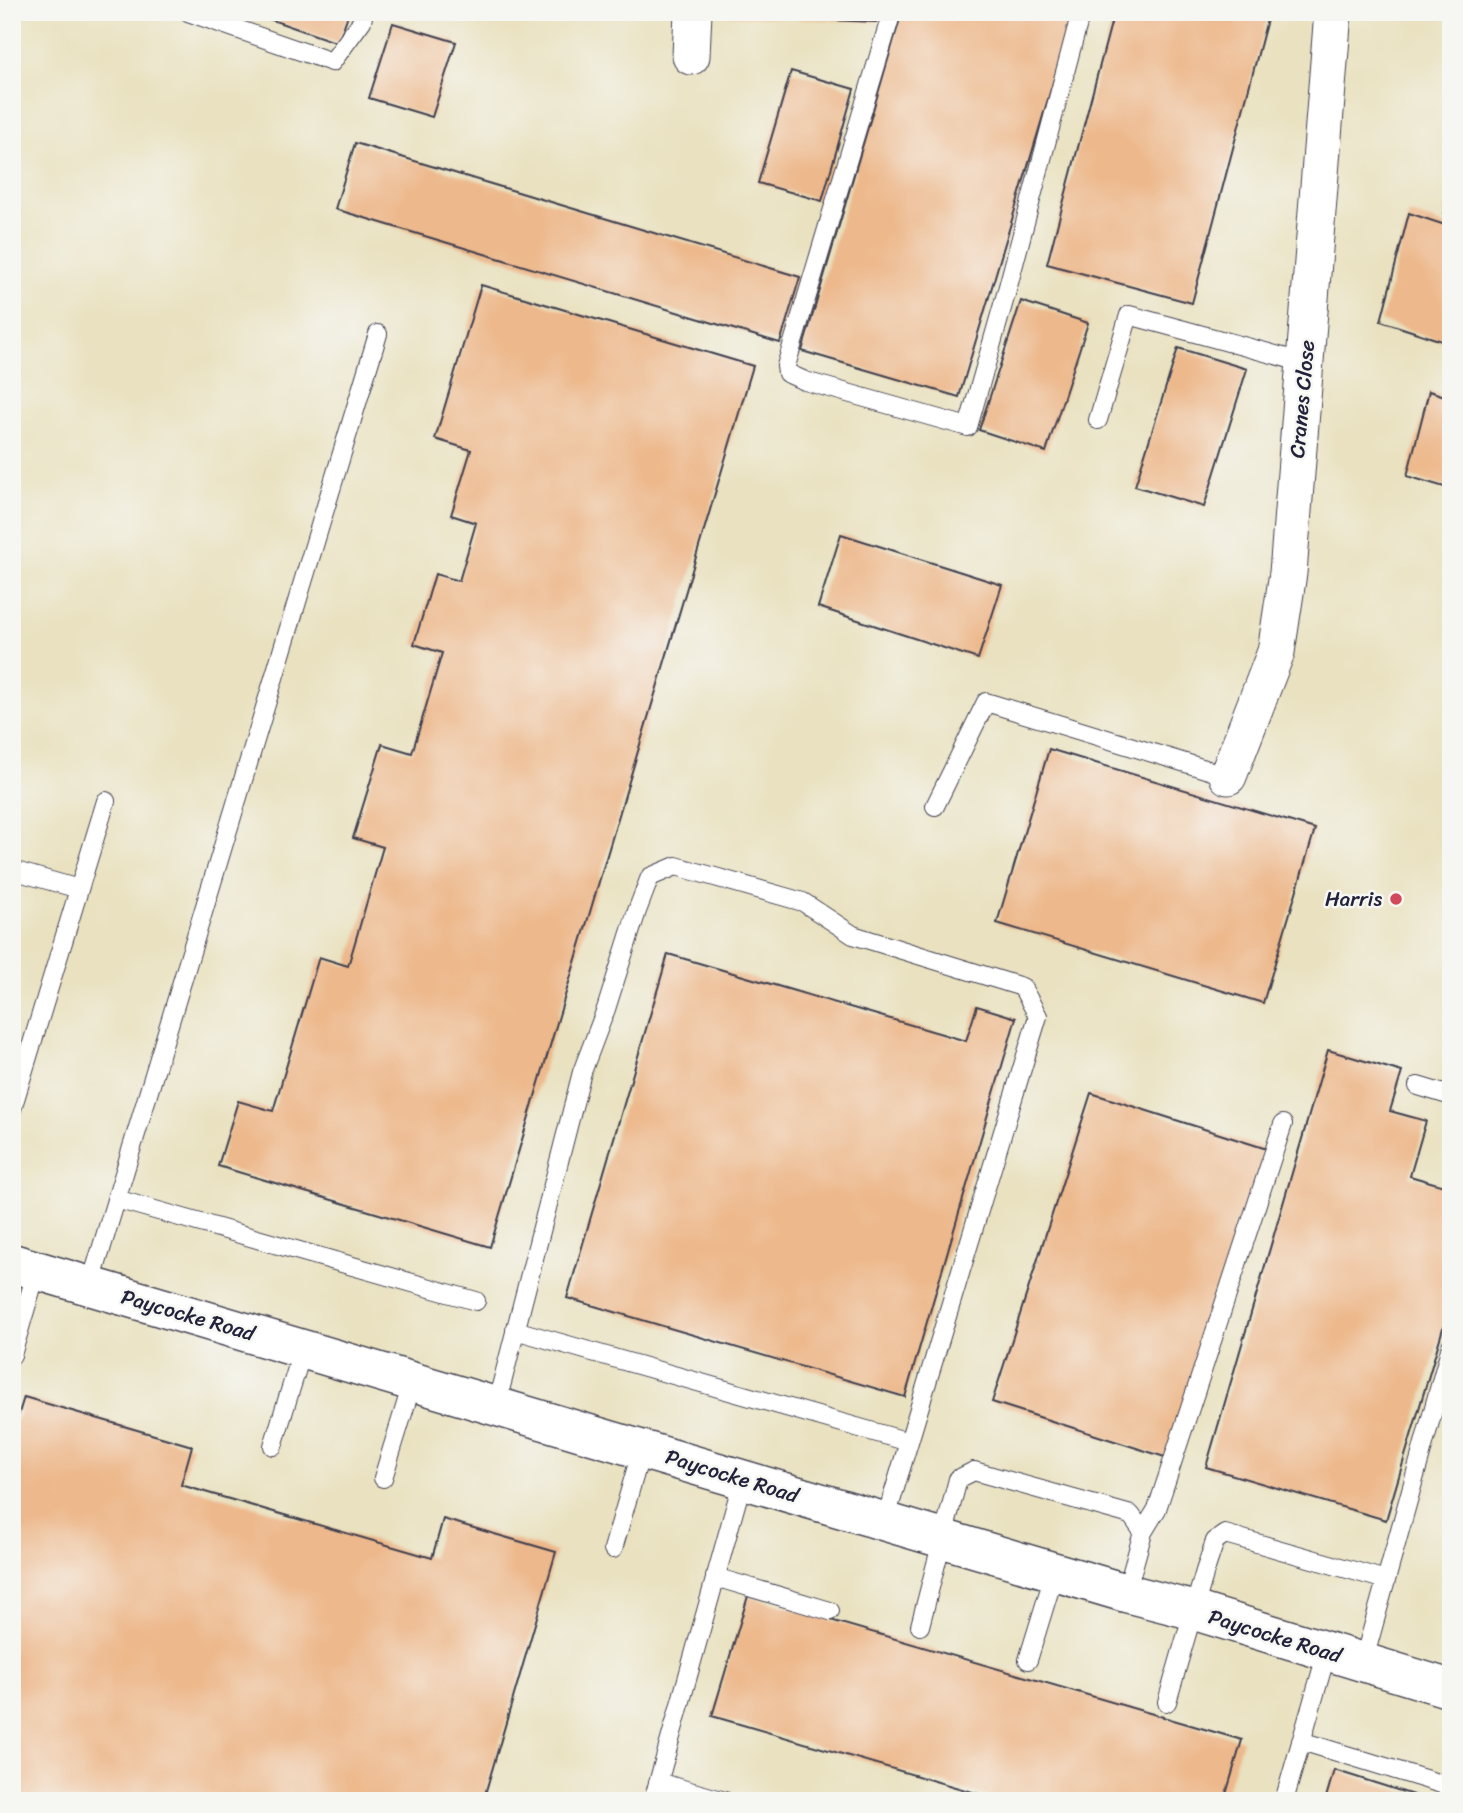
<svg xmlns="http://www.w3.org/2000/svg" width="1463" height="1813" font-family="Sriracha,sans-serif">
<rect width="100%" height="100%" fill="#f6f6f2"/>
<filter id="ink" filterUnits="userSpaceOnUse"><feTurbulence type="fractalNoise" baseFrequency=".0143" numOctaves="2"/><feDisplacementMap in="SourceGraphic" scale="14" xChannelSelector="R" yChannelSelector="G"/><feConvolveMatrix kernelMatrix="1 2 1 2 8 2 1 2 1" color-interpolation-filters="sRGB"/></filter>
<filter id="wash" filterUnits="userSpaceOnUse"><feTurbulence type="fractalNoise" baseFrequency=".00686" numOctaves="4" result="noise"/><feDisplacementMap in="SourceGraphic" scale="28" xChannelSelector="R" yChannelSelector="G"/><feGaussianBlur stdDeviation="1.57" result="paint"/><feColorMatrix in="noise" values="0 0 0 0 0 0 0 0 0 0 0 0 0 0 0 0 0 1.4 0 .05"/><feComposite in="paint" operator="in"/></filter>
<g filter="url(#wash)">
<rect width="100%" height="100%" fill="#e9e1bf"/>
<g id="blocks">
<path fill="#edb88b" d="M249,12H349L338,43Z
M717,12H876V22L717,15Z
M902,12H1074L959,397L802,351Z
M1114,12H1269L1192,303L1047,264Z
M393,23L456,42L432,117L369,98Z
M791,71L854,89L822,201L758,183Z
M355,143L800,277L780,343L335,209Z
M1450,195H1451V216L1444,214Z
M1409,213L1451,227V344L1381,321Z
M481,285L753,366L490,1247L218,1166L238,1101L273,1111L319,957L348,966L383,847L353,838L382,744L412,753L442,653L414,644L435,574L459,581L476,523L451,515L471,450L435,439Z
M1021,301L1088,323L1046,452L979,430Z
M1178,348L1247,369L1204,507L1135,486Z
M1429,391L1451,398V489L1407,476Z
M841,534L1002,585L978,659L818,607Z
M1049,749L1315,829L1263,1003L997,923Z
M668,954L966,1041L977,1006L1016,1018L905,1397L567,1298Z
M1328,1050L1402,1072L1390,1111L1426,1121L1410,1176L1451,1188V1301L1386,1520L1206,1467Z
M1091,1093L1270,1150L1171,1459L992,1402Z
M24,1397L192,1446L181,1485L432,1558L443,1519L556,1552L483,1801H12V1436Z
M748,1596L1242,1740L1224,1801H1003L712,1716Z
M1334,1770L1429,1800V1801H1325Z"/>
</g>
</g>
<g filter="url(#ink)">
<use href="#blocks" fill-opacity="0" stroke="#403f4f" stroke-width="2"/>
<g fill="none" stroke-linecap="round" stroke-linejoin="round">
<g stroke="#403f4f" stroke-width="20">
<path id="service" d="M188,12L332,62L362,21L364,12
M892,12L786,366L787,373L805,381L968,427L1006,294L1081,12
M1098,420L1129,315L1305,363
M935,806L986,702L1228,776
M12,870L79,889
M1418,1086L1451,1096
M12,1109L106,801
M116,1199L476,1301
M90,1286L378,334
M515,1330L909,1442
M12,1355L37,1270
M496,1406L582,1072L606,1009L637,911L650,877L676,866L803,902L853,935L1022,987L1038,1016L885,1521
M273,1446L303,1349
M383,1478L413,1381
M1143,1532L1157,1509L1283,1124
M613,1549L642,1449
M715,1577L830,1611
M920,1626L958,1479L974,1471L1131,1515L1143,1532L1126,1593
M1028,1660L1055,1572
M1363,1663L1451,1346
M1167,1702L1205,1571L1215,1541L1225,1534L1386,1580
M1301,1741L1451,1787
M658,1782L725,1801
M653,1801L743,1479
M1284,1801L1327,1652"/>
</g>
<g stroke="#403f4f" stroke-width="39">
<path id="minor" d="M691,56L693,12
M1228,776L1276,652L1288,573L1333,12"/>
</g>
<g stroke="#403f4f" stroke-width="41">
<path id="tertiary" d="M12,1263L1126,1593L1192,1610L1451,1689"/>
</g>
<use href="#service" stroke="#fff" stroke-width="18"/>
<use href="#minor" stroke="#fff" stroke-width="37"/>
<use href="#tertiary" stroke="#fff" stroke-width="38"/>
</g>
</g>
<circle fill="#d1495b" stroke="#f6f6f2" stroke-width="2.5" cx="1396" cy="899" r="7"/>
<g text-anchor="middle" dominant-baseline="central" stroke-width="5" stroke-linejoin="round" paint-order="stroke">
<g font-size="21" fill="#22223b" stroke="#f6f6f2">
<text transform="translate(1302 399) rotate(-85)">Cranes Close</text>
<text transform="translate(188 1315) rotate(16)">Paycocke Road</text>
<text transform="translate(732 1476) rotate(17)">Paycocke Road</text>
<text transform="translate(1275 1636) rotate(17)">Paycocke Road</text>
</g>
<g font-size="21" fill="#22223b" stroke="#f6f6f2" text-anchor="end">
<text x="1382" y="899">Harris</text>
</g>
</g>
<rect width="1463" height="1813" fill="none" stroke="#f6f6f2" stroke-width="42"/>
</svg>
